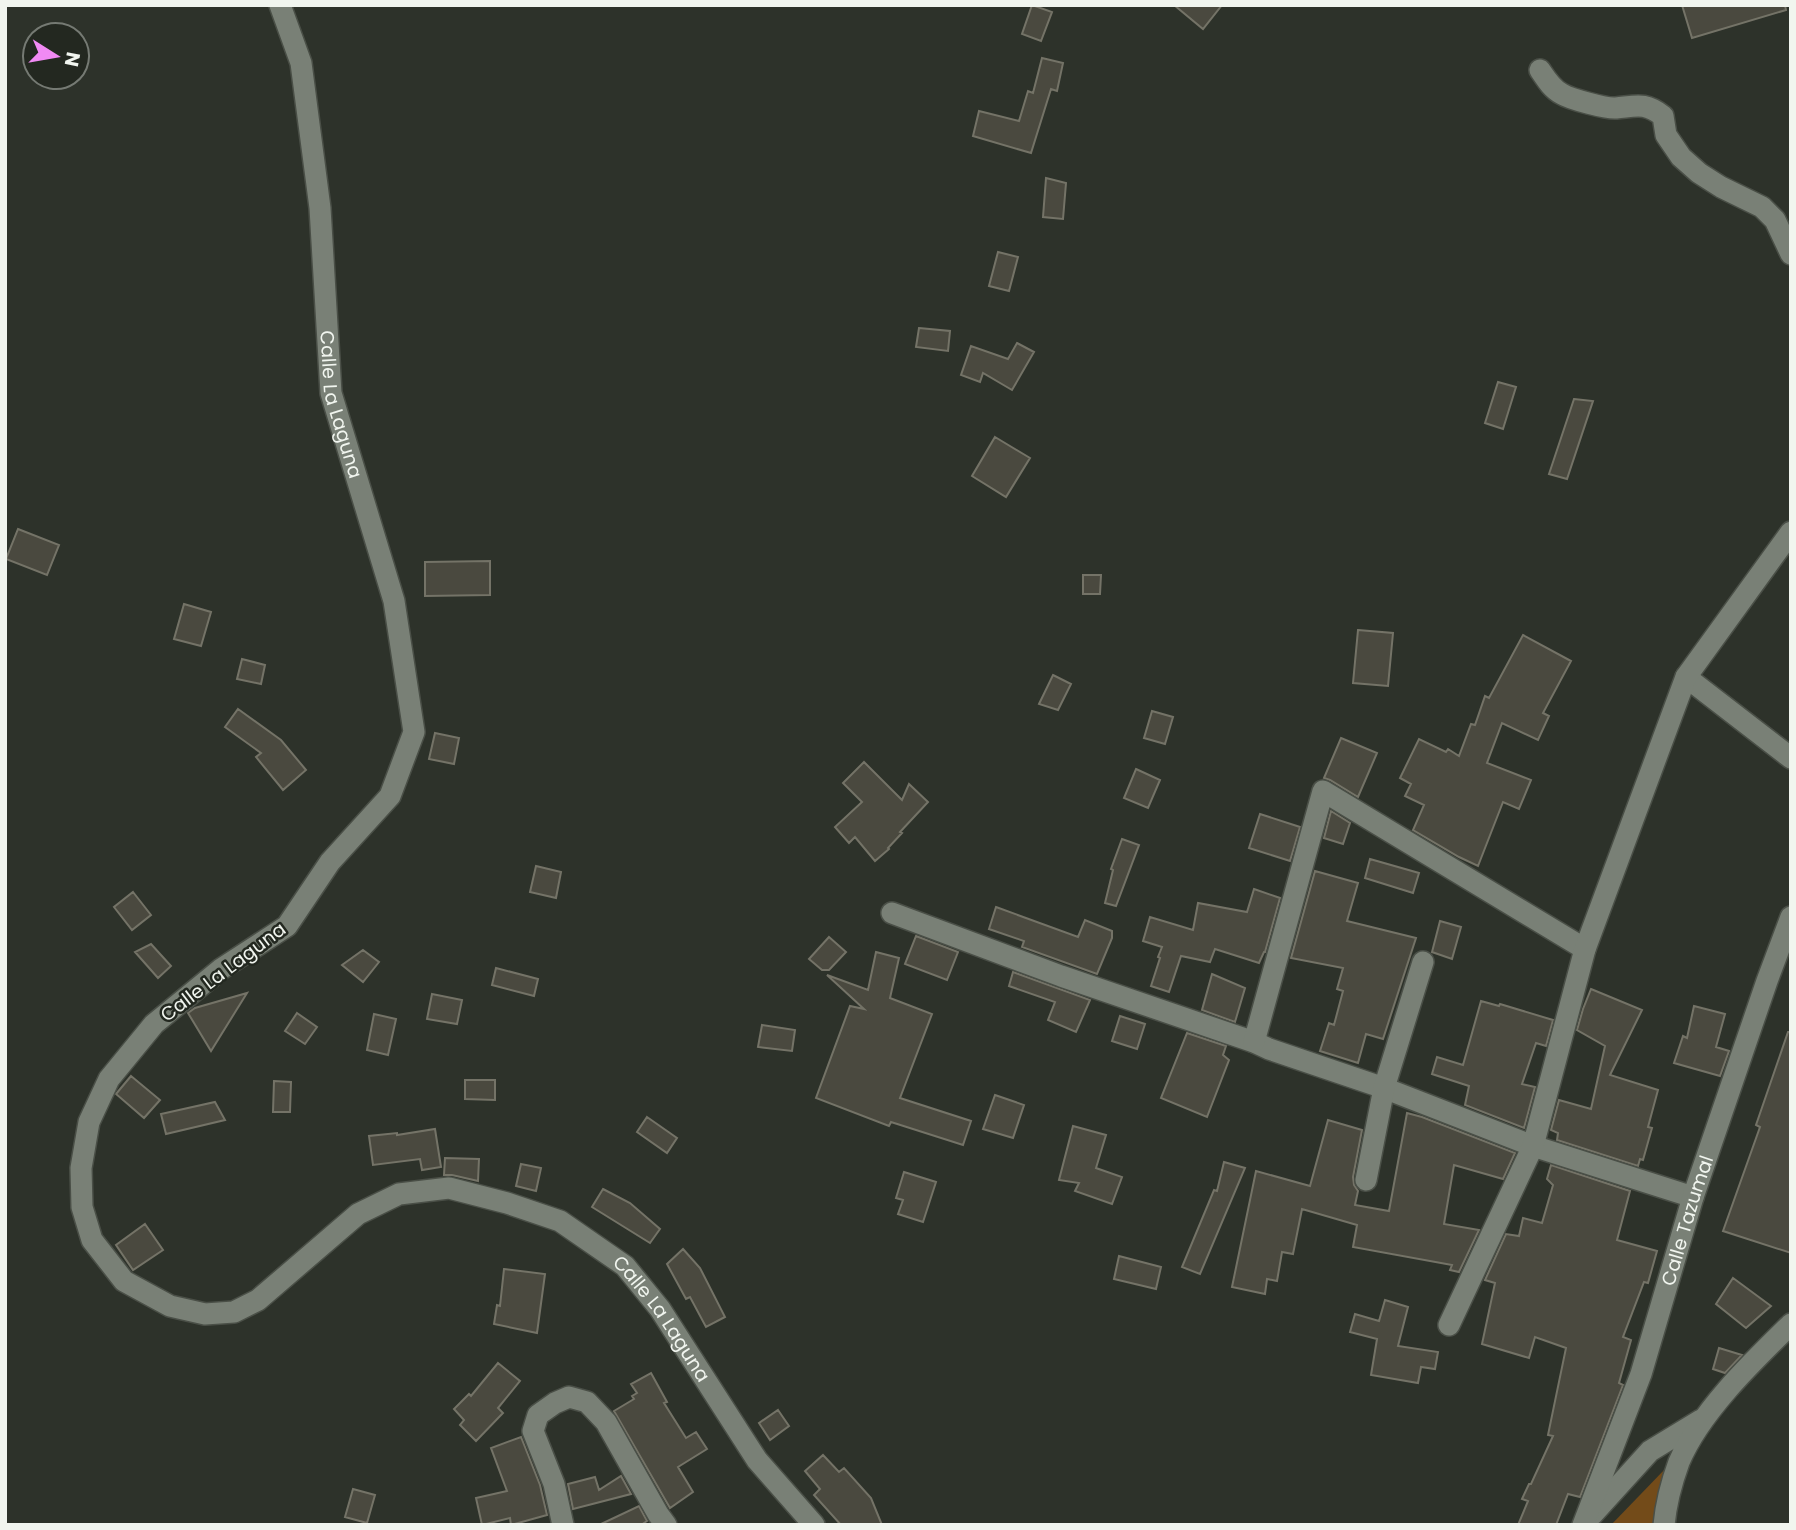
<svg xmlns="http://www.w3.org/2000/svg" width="1796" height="1530" font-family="Poppins,sans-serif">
<rect width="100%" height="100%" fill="#2d322a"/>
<path fill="#734b19" d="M1666,1468L1657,1525H1611Z"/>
<path fill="#4a493f" stroke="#747367" stroke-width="2" d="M1032,5L1052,12L1041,41L1022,34Z
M1174,5H1222L1203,29Z
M1682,5H1785L1786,10L1692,38Z
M1042,58L1063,63L1057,91L1051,89L1031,153L973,136L979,111L1019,121L1028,91L1033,93Z
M1046,178L1066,183L1063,219L1043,217Z
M998,252L1018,257L1009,291L989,286Z
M919,328L950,331L948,351L916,347Z
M1017,343L1034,352L1012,390L983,373L980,382L961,375L971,346L1008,359Z
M1498,382L1516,387L1503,429L1485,423Z
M1574,399L1593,401L1567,479L1549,474Z
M995,437L1030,458L1006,497L972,476Z
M18,529L59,545L47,575L6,559Z
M490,561V595L425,596V562Z
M1083,575H1101L1100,594H1083Z
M184,604L211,612L201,646L174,639Z
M1358,630L1393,633L1388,686L1353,683Z
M1523,635L1571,661L1543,713L1549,716L1538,740L1502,723L1487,763L1531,780L1519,809L1503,802L1478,866L1459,857L1413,830L1424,805L1405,796L1411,784L1400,778L1419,739L1446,752L1448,749L1459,756L1471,724L1475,725L1485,696L1489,698Z
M242,659L265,665L261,684L237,679Z
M1053,675L1071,684L1058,710L1039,704Z
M238,709L281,740L306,770L283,790L256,757L261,753L225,727Z
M1152,711L1173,717L1165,744L1144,738Z
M435,733L459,738L454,764L429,759Z
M1341,738L1377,753L1358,797L1330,780L1324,778Z
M864,762L902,800L909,784L928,802L900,832L902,833L888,848L889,849L875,861L855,837L849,843L835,827L862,802L843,783Z
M1136,769L1160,780L1148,808L1124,798Z
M1331,811L1350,823L1343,844L1324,838Z
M1260,814L1300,827L1290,861L1249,848Z
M1122,839L1139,845L1116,906L1105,903L1113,870L1111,869Z
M1370,859L1419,873L1413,893L1365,878Z
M536,866L561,872L556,898L530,892Z
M1315,871L1358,883L1347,921L1416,938L1383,1039L1366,1034L1358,1063L1320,1051L1329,1023L1334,1025L1343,991L1337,989L1343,968L1291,958Z
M1254,889L1280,898L1265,952H1264L1259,963L1215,949L1210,962L1181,956L1169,992L1151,986L1160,958L1158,957L1162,947L1143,941L1150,917L1193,930L1198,903L1247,912Z
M133,892L151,915L132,930L114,907Z
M996,907L1078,937L1085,920L1112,931V938L1097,974L1022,947L1024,941L989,929Z
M1440,921L1461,927L1452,959L1432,952Z
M916,936L958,952L947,980L905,964Z
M829,937L846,952L829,970H822L809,959Z
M151,944L171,966L158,978L135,952Z
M363,950L379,962L363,982L342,965Z
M876,952L899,958L890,998L932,1014L900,1098L971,1121L963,1145L891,1122L889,1126L816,1098L850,1006L864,1009L827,975L868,990Z
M496,968L538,979L534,996L492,985Z
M1013,972L1090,1000L1076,1032L1048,1020L1055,1002L1009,986Z
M1212,974L1245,988L1235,1022L1202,1010Z
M1591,989L1642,1010L1610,1075L1658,1090L1648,1127L1652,1128L1643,1160L1640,1159L1638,1166L1557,1140L1558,1133L1551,1130L1559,1100L1591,1109L1605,1046L1577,1030L1583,1009Z
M247,993L211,1051L188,1013L195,1008Z
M432,994L462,1000L457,1024L427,1019Z
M1481,1001L1499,1006L1500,1004L1553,1020L1546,1046L1536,1043L1522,1084L1535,1087L1524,1128L1465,1105L1469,1086L1432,1074L1437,1057L1463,1065Z
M1694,1006L1725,1014L1716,1047L1729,1051L1720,1076L1674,1063L1683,1036L1687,1038Z
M297,1013L317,1027L305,1044L285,1031Z
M374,1014L396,1019L388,1055L367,1050Z
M1120,1016L1145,1024L1137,1049L1112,1041Z
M762,1025L795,1030L792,1051L758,1047Z
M1788,1032H1791V1253L1723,1231L1760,1127L1756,1125Z
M1187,1033L1226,1046L1223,1055L1229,1060L1207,1117L1161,1098Z
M131,1076L160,1100L144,1118L116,1094Z
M465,1080H495V1100L465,1099Z
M274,1081L291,1082L290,1112H273Z
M995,1095L1024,1105L1013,1138L983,1129Z
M215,1102L225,1120L166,1134L161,1114Z
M1407,1113L1422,1117L1515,1153L1503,1179L1454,1165L1444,1224L1479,1230L1459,1272L1450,1270L1452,1265L1353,1247L1357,1225L1302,1209L1293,1254L1282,1252L1277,1281L1267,1279L1265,1294L1232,1287L1256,1171L1310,1186L1328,1120L1362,1130L1353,1177L1354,1185L1358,1191L1355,1205L1389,1211Z
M647,1117L677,1138L667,1153L637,1132Z
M1073,1126L1106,1135L1096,1168L1122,1177L1112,1204L1075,1191L1079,1183L1059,1180Z
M435,1129L441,1167L422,1170L420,1159L373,1165L369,1136L397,1133V1135Z
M445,1158L479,1159L478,1181L452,1175H444Z
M1224,1162L1245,1168L1200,1274L1182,1267L1214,1190L1217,1191Z
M521,1164L541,1168L536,1191L516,1186Z
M1551,1165L1630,1191L1617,1240L1657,1251L1648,1283L1644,1282L1623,1337L1631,1340L1619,1383L1623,1385L1580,1497L1568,1494L1556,1525H1518L1528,1501L1522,1499L1529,1484H1531L1553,1436L1548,1435L1566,1348L1535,1337L1529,1358L1482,1344L1495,1283L1485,1280L1506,1234L1519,1236L1523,1218L1542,1223L1553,1185L1547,1179Z
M904,1172L936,1182L923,1222L898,1214L903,1200L896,1198Z
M603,1189L630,1203L660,1229L650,1243L592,1207Z
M145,1224L163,1250L133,1270L116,1245Z
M683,1249L700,1268L725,1317L706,1327L690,1297L686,1299L667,1264Z
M1119,1256L1161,1267L1156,1289L1114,1279Z
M504,1269L545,1274L537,1333L494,1324L497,1305L500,1306Z
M1733,1278L1771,1306L1746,1328L1716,1304Z
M1385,1300L1408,1307L1398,1346L1438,1352L1435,1369L1421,1367L1418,1383L1371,1375L1377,1339L1350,1332L1355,1314L1379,1321Z
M1719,1348L1742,1355L1725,1373L1713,1369Z
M498,1363L520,1381L498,1408L503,1413L476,1441L460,1425L464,1420L454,1409L469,1394L471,1396Z
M651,1373L667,1402L664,1403L686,1438L696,1432L707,1449L678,1467L693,1492L670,1508L614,1411L634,1399L632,1396L637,1393L631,1384Z
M778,1410L789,1426L770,1440L759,1423Z
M521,1437L540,1485L547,1515L511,1525L510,1518L482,1525L476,1498L507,1491L491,1448Z
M823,1455L839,1472L844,1468L871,1498L882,1525H841L814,1495L820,1489L805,1471Z
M621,1476L631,1494L573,1509L568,1484L595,1477L599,1490Z
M353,1489L375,1495L367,1523L345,1517Z
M639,1506L647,1521L641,1525H599Z"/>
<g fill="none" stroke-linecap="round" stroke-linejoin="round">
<g stroke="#4a4f47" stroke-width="24">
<g id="street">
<path id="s1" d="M280,5L301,63L320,208L331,393L394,601L414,732L390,796L330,862L287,926L221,969L154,1024L109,1079L89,1122L81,1168L82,1207L92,1240L124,1281L170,1306L205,1314L234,1312L258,1300L358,1214L399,1194L449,1188L507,1203L560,1221L625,1266L660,1309L757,1460L814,1525"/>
<path d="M1540,70C1546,79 1552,89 1562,94C1570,99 1607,109 1616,108C1637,106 1645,102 1663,116L1666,135L1681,157L1699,173L1721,187L1762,207L1775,220L1791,254"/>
<path d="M1686,677L1791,758"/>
<path d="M892,913L1061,976L1254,1042L1269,1049L1384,1088L1533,1146L1693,1197"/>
<path d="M1254,1042L1323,791L1585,949"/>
<path d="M1366,1180L1384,1088L1423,962"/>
<path d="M1449,1325L1533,1146L1585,949L1686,677L1791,532"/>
<path d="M563,1525L554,1484L533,1431L538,1415L555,1403L569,1397L587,1402L606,1422L658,1514L666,1525"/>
</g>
</g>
<g stroke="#4a4f47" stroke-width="24">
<g id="secondary">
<path d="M1592,1515L1650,1451L1701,1420"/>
<path id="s2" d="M1583,1525L1641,1374L1693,1197L1767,981L1791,917"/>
<path d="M1664,1525C1666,1504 1672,1481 1679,1462C1700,1412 1752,1362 1791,1324"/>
</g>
</g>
<use href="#street" stroke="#798076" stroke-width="21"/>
<use href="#secondary" stroke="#798076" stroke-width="21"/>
</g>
<g text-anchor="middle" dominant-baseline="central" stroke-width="5" stroke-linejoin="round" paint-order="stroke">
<g font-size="19" fill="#f1f5ef" stroke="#232820">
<text stroke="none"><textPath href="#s1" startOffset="406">Calle La Laguna</textPath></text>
<text transform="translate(223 972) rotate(-37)">Calle La Laguna</text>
<text stroke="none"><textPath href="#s2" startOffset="322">Calle Tazumal</textPath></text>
<text stroke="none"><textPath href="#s1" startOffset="2065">Calle La Laguna</textPath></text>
</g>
</g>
<rect width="1796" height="1530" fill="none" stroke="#f1f5ef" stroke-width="14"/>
<g transform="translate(56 56) rotate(101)"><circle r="33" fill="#232820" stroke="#757a73" stroke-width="2"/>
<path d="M0-5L12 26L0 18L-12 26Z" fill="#f18af4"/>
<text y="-10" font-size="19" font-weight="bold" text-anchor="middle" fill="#f1f5ef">N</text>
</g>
</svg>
